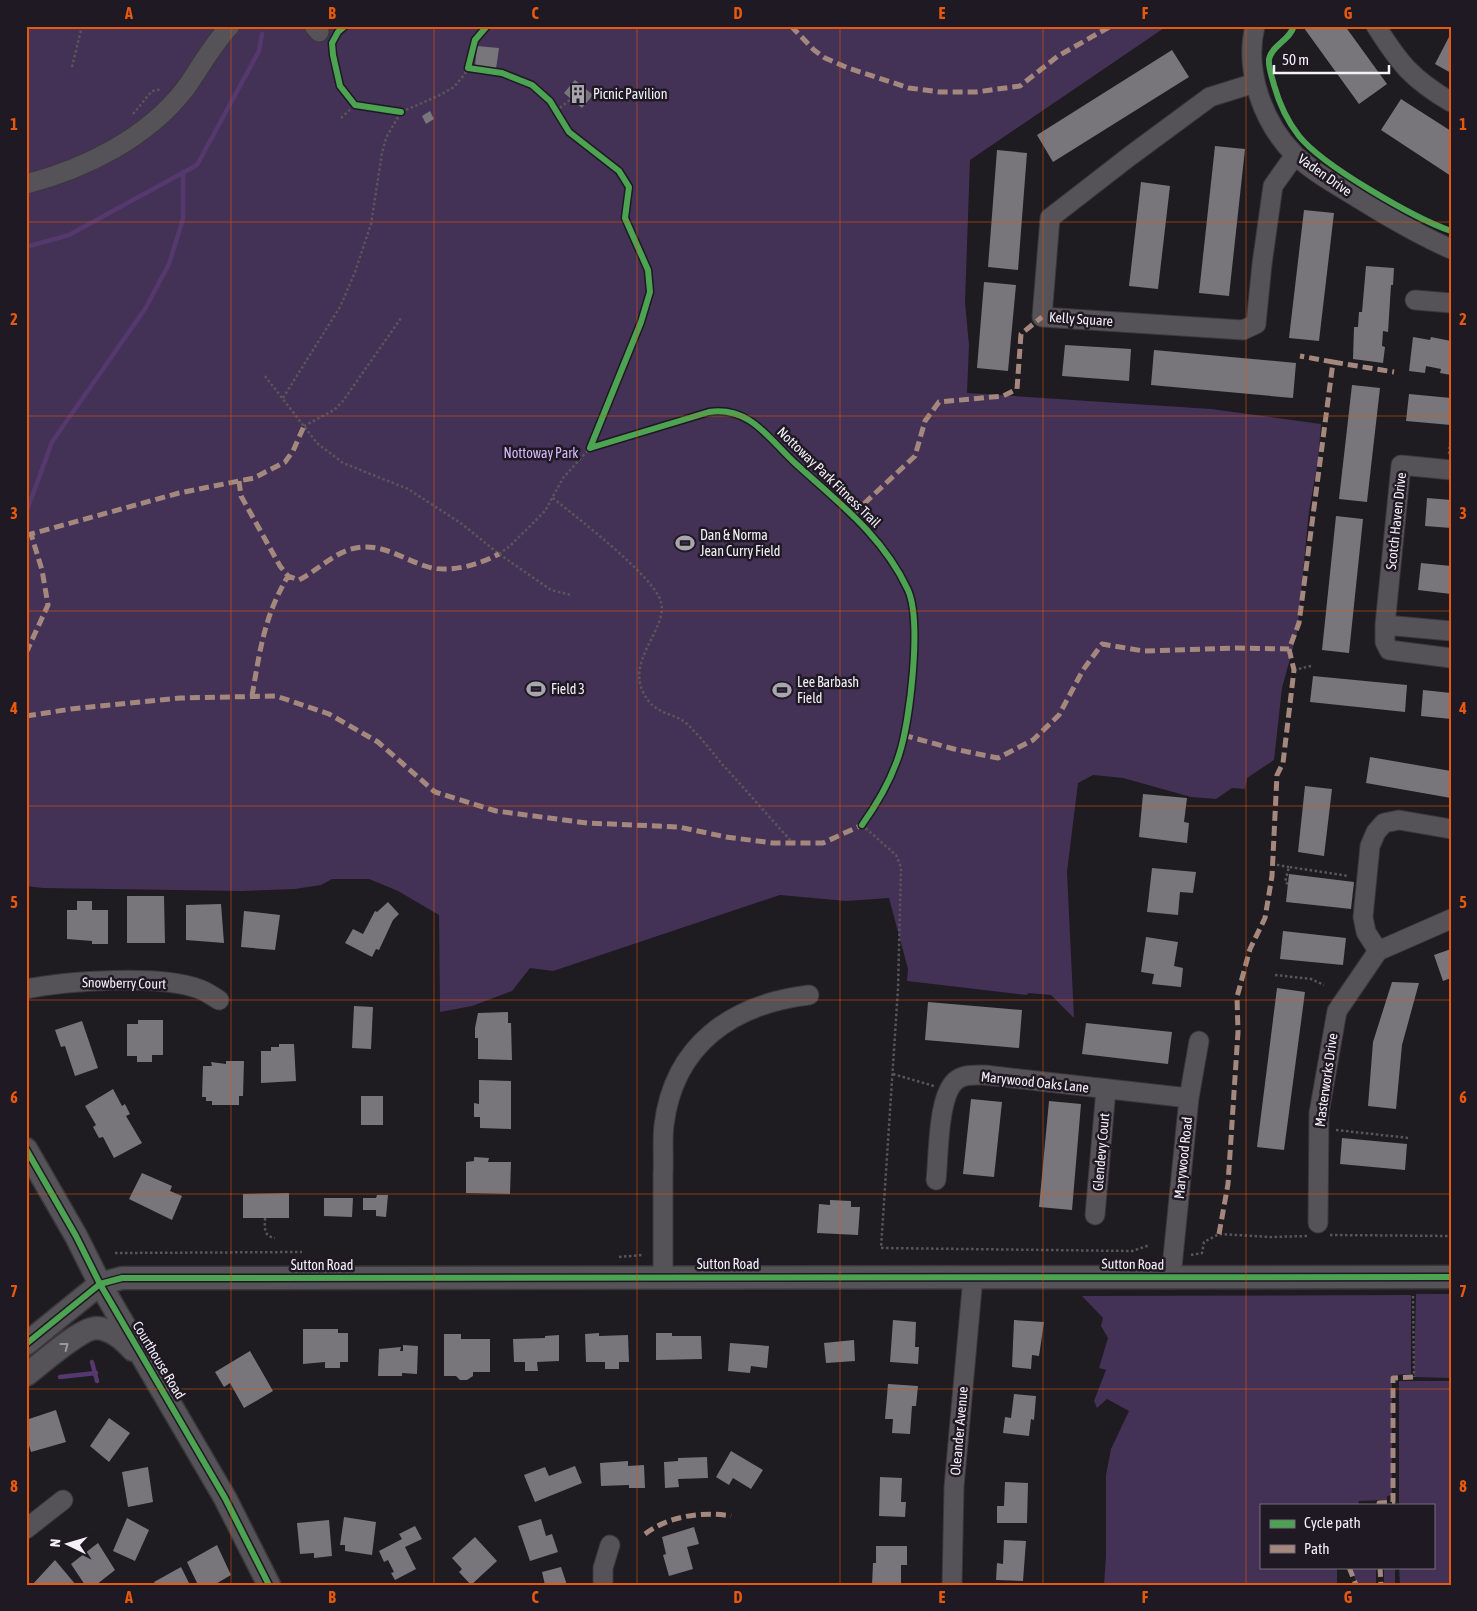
<svg xmlns="http://www.w3.org/2000/svg" width="1477" height="1611" font-family="'Asap Condensed',sans-serif">
<rect width="100%" height="100%" fill="#1e1b21"/>
<path fill="#443156" d="M26,26H1167L970,160L965,302L969,345L967,393L1211,409L1321,424L1318,461L1309,511L1297,633L1282,688L1274,760L1247,778L1245,789L1232,788L1216,799L1191,797L1123,778L1093,775L1078,783L1067,872L1074,1018L1051,995L1028,993L1027,995L907,981L908,969L889,898L846,901L780,895L553,971L530,968L512,991L472,1006L440,1012L439,915L398,891L369,879H332L321,885L295,889L242,891L43,888L26,886Z
M1416,1294H1451V1378L1414,1377Z
M1411,1295V1374L1395,1375L1392,1377V1495L1387,1496V1500L1359,1501L1358,1505H1261V1567H1337V1585H1104L1106,1556V1475L1111,1449L1129,1411L1107,1399L1097,1408L1094,1401L1106,1370L1099,1368L1108,1338L1101,1326L1103,1318L1082,1296Z
M1399,1381H1451V1585H1400L1399,1567H1433V1505H1399Z
M1350,1567H1376V1585H1358Z
M1384,1567H1395V1585H1384Z"/>
<g fill="none" stroke-linecap="round" stroke-linejoin="round">
<path stroke="#55386d" stroke-width="4.5" d="M26,247L69,235L197,165L259,51L262,34
M26,513L52,442L145,309L169,264L183,219V172
M92,1362L97,1381
M60,1377L96,1373"/>
</g>
<path fill="#79767b" d="M1307,26H1345L1387,84L1359,104L1304,28Z
M1451,33V73L1435,64Z
M477,46L499,48L496,69L475,66Z
M1172,50L1189,77L1053,162L1037,135Z
M575,80L593,95L582,108L564,93Z
M1401,99L1451,131V176L1381,130Z
M430,111L434,119L426,124L422,116Z
M1215,146L1245,149L1229,296L1199,293Z
M997,150L1027,153L1018,270L988,267Z
M1141,182L1170,186L1158,289L1129,286Z
M1304,210L1334,213L1319,341L1289,338Z
M1366,266L1394,268L1393,285H1391L1388,332L1383,331L1382,346L1385,347L1383,363L1353,359L1354,327H1358L1359,312H1362Z
M984,282L1016,285L1008,371L977,368Z
M1413,337L1430,340L1431,337L1451,341V375L1440,373L1441,369L1426,366L1425,373L1409,371Z
M1065,345L1131,349L1129,381L1062,376Z
M1154,350L1296,363L1293,398L1151,385Z
M1352,385L1380,388L1367,502L1339,499Z
M1409,394L1451,398V425L1406,421Z
M1427,498L1451,500V528L1425,526Z
M1336,516L1363,519L1349,653L1322,650Z
M1421,563L1451,566V594L1418,590Z
M1313,676L1407,685L1405,712L1310,702Z
M1423,690L1451,693V719L1421,716Z
M1370,757L1451,771V798L1366,783Z
M1305,786L1332,789L1324,856L1298,852Z
M1143,794L1187,798L1184,822L1189,823L1187,843L1139,837Z
M1152,868L1196,872L1193,893L1180,892L1178,915L1147,912Z
M1289,874L1354,882L1351,909L1286,902Z
M127,896H164L165,943H127Z
M77,901H92V910H108V944H92V941L67,939V910H77Z
M388,902L399,914L393,920L379,950L376,949L372,957L345,943L353,929L363,934L375,911L377,912Z
M221,904L224,943L186,940V905Z
M244,911L280,915L275,950L241,947Z
M1283,931L1346,938L1343,965L1280,959Z
M1146,937L1178,942L1174,966L1183,968L1181,987L1152,984L1154,974L1141,972Z
M1451,949V978L1443,981L1434,955Z
M1392,982L1419,983L1402,1045L1396,1109L1368,1106L1373,1042Z
M1277,988L1305,992L1284,1150L1257,1147Z
M928,1002L1022,1010L1019,1048L925,1040Z
M354,1006L373,1007L371,1049L352,1048Z
M508,1012V1023H511L512,1060L478,1059V1038H475V1028L478,1013Z
M138,1020H163V1055H152V1062H137V1056H127V1024H138Z
M82,1021L98,1068L75,1076L65,1046L61,1047L55,1030Z
M1086,1023L1172,1032L1168,1064L1082,1054Z
M279,1044H294L296,1081L261,1083V1051H271V1047H279Z
M226,1061H244L243,1096H239V1105H212V1101H206V1097H202L203,1066H212L211,1062L226,1064Z
M479,1080L511,1081V1129L480,1128V1117H474V1103L479,1104Z
M113,1089L122,1106L125,1104L130,1114L126,1116L142,1143L114,1158L103,1137L99,1138L93,1127L96,1125L85,1106Z
M361,1096H383V1125H361Z
M971,1099L1002,1102L994,1177L963,1174Z
M1049,1101L1081,1104L1072,1210L1039,1207Z
M1342,1138L1407,1144L1405,1170L1340,1164Z
M474,1157L489,1158L488,1162H511L510,1194L466,1193V1162L474,1161Z
M142,1173L172,1186L170,1191L182,1196L172,1220L129,1199Z
M289,1193V1218H243V1194Z
M377,1195H388L386,1217L376,1216V1210H363V1198H376Z
M324,1198H353L352,1217L324,1216Z
M830,1200L851,1201V1207H860L858,1235L817,1233L819,1204L830,1205Z
M893,1320L916,1322L915,1347H919L918,1364L890,1362Z
M1014,1320L1044,1322L1039,1356L1032,1355L1031,1369L1012,1367Z
M303,1329H338V1333H348V1362H340V1368H325V1362L303,1364Z
M599,1333V1336L628,1335L629,1362H619V1369H605V1362H586L585,1334Z
M656,1333H672V1336H701L702,1359L656,1360Z
M444,1334H461V1339H490V1372H473V1376L467,1380H460L456,1376H444Z
M559,1335V1361L537,1362L538,1371H525V1362H514L513,1339L545,1338V1336Z
M854,1340L855,1361L826,1363L824,1343Z
M730,1343L769,1346L767,1368L751,1366L750,1373L728,1371Z
M403,1345L418,1346L417,1374L402,1373V1376H378L379,1349L401,1347L400,1351H403Z
M250,1351L273,1391L244,1408L230,1383L224,1387L215,1372Z
M888,1384L918,1386L916,1406H912L910,1434L892,1433L893,1419H885Z
M1014,1394L1036,1396L1034,1420L1031,1419L1029,1436L1003,1433L1005,1417L1011,1418Z
M56,1410L66,1442L31,1452L26,1436V1420Z
M109,1418L130,1433L109,1462L90,1446Z
M731,1451L763,1470L751,1489L733,1478L729,1485L716,1477Z
M707,1457L708,1478L678,1479L679,1487L665,1488L664,1462L678,1461V1458Z
M628,1461V1466L644,1465L645,1488H629V1485L601,1486L600,1463Z
M575,1466L582,1483L535,1502L524,1475L545,1467L549,1476Z
M148,1467L153,1502L128,1507L122,1472Z
M880,1477L902,1478L901,1502H906L905,1517L879,1516Z
M1005,1482L1028,1483L1027,1523H997V1506H1004Z
M344,1517L376,1522L372,1555L345,1551V1545H340Z
M127,1518L149,1530L135,1561L113,1551Z
M541,1519L546,1536L552,1534L558,1552L530,1561L518,1526Z
M329,1520L332,1556L314,1558V1553L300,1554L297,1523Z
M415,1526L422,1539L405,1547L416,1569L395,1580L391,1573L394,1572L388,1560L384,1562L379,1551L402,1539L399,1534Z
M694,1527L699,1544L687,1547L693,1569L669,1576L663,1555L666,1554L662,1537Z
M475,1537L497,1561L471,1585L459,1572L462,1569L452,1558Z
M1004,1540L1026,1541L1023,1581L996,1580L997,1563L1003,1564Z
M98,1543L115,1570L96,1585H85L71,1564Z
M217,1545L231,1575L214,1585H198L187,1562Z
M876,1546H907V1565H901V1585H872L873,1563H876Z
M55,1560L76,1585H32Z
M181,1567L190,1585H155L154,1582Z
M561,1567L567,1585H545L542,1572Z"/>
<g fill="none" stroke-linecap="round" stroke-linejoin="round">
<g stroke="#3b383d" stroke-width="21">
<path id="minor" d="M314,26L319,32
M1255,26C1244,71 1263,123 1295,155C1314,173 1339,186 1361,200C1390,218 1419,235 1451,249
M1376,26C1400,64 1412,79 1451,102
M1255,83L1210,97L1130,156L1050,218L1042,317L1243,330L1256,324L1262,264L1273,186L1295,155
M26,184C85,169 147,138 185,89C200,68 212,45 230,26
M1415,300L1451,303
M1451,470L1401,465L1385,625L1451,631
M1385,625V642L1389,650L1451,658
M1378,951L1366,932L1363,917L1370,846L1376,832L1384,823L1399,820L1451,829
M26,989C67,981 161,974 199,989C206,991 212,996 219,1000
M936,1180C939,1156 937,1092 958,1079C965,1074 976,1075 985,1075L1189,1098
M1095,1215L1106,1089
M1318,1223L1319,1113L1337,1011L1378,951L1451,919
M663,1277C663,1243 663,1208 663,1174C664,1158 662,1141 664,1125C674,1044 733,1004 809,995
M1171,1277L1189,1098L1199,1041
M26,1529L63,1500
M603,1585V1568L610,1545
M952,1585L954,1487L973,1277"/>
</g>
<g stroke="#3b383d" stroke-width="25">
<path id="tertiary" d="M26,1149L76,1236L100,1284L225,1498L269,1585
M26,1344L100,1284L122,1278L1451,1277
M26,1375C41,1364 80,1328 97,1328C112,1329 124,1340 133,1350"/>
</g>
<path stroke="#58565a" stroke-width="2.5" stroke-dasharray="2.5 2.5" stroke-linecap="butt" d="M336,36L345,26
M332,43L340,86L355,105L401,112L438,96L454,87L464,75L468,68
M72,67L81,30L85,26
M556,111L571,99
M133,114L152,91L162,89
M341,118L355,105
M265,376L317,443L343,463L408,489L462,524L499,554L551,590L571,595
M283,398L340,307L355,272L371,224L382,153L386,138L401,112
M304,426L334,410L343,401L401,318
M1449,454L1450,443
M553,498C576,517 655,577 661,602C668,628 627,659 643,692C655,717 673,711 687,724C700,736 711,751 722,764C746,790 769,817 793,843
M499,554L510,546L545,511L563,478L590,448
M1294,670L1311,666
M862,825L896,855L901,867L898,989L881,1248L1132,1251L1150,1245
M1272,864L1289,867
M1288,884L1285,882L1289,867L1349,876
M1275,975L1311,979L1324,985
M893,1074L934,1086
M1336,1130L1409,1138
M265,1218C265,1228 263,1236 275,1238
M1330,1235L1451,1236
M115,1253L302,1252
M1191,1255L1202,1253L1204,1242L1219,1234L1271,1237L1307,1236
M619,1257L642,1255
M1413,1296L1414,1377"/>
<use href="#minor" stroke="#555258" stroke-width="19"/>
<use href="#tertiary" stroke="#555258" stroke-width="22"/>
<path stroke="#a5887d" stroke-width="5" stroke-dasharray="10 5" stroke-linecap="butt" d="M791,26L814,50L825,58L848,68L909,88L940,92H976L1020,86L1058,56L1111,26
M1333,362L1394,372
M239,481L241,496L280,566L288,576L299,580C316,571 331,556 348,550C378,540 398,557 425,566C448,574 478,565 499,554
M853,514L915,456L925,421L939,402L1003,396L1017,389L1021,334L1042,317
M26,653L48,605L42,570L31,534L179,493L254,478L285,462L293,451L304,426
M252,696C260,650 264,617 288,576
M26,716L71,709L180,698L276,696L329,714L378,742L435,792L496,811L587,823L679,827L726,837L773,843H823L862,825
M903,735L954,749L998,758L1033,740L1059,715L1083,670L1102,644L1144,651L1237,648L1289,649
M1219,1234L1228,1184L1238,1032L1237,997L1250,949L1265,918L1272,876L1277,775L1283,763L1294,670L1289,649L1299,623L1333,362L1300,356
M1379,1505V1503L1393,1502V1378L1414,1377
M645,1534C669,1516 702,1511 731,1516
M1349,1567L1356,1585
M1380,1567L1381,1585"/>
<g stroke="#1e1923" stroke-width="9">
<path id="cycleway" d="M345,26L338,32L332,43L333,55L340,86L355,105L401,112
M487,26L475,40L468,68L502,73L532,85L550,101L569,132L619,171L629,187L625,218L648,270L650,292L641,322L590,448
M1294,26C1290,40 1272,45 1269,59C1268,67 1272,77 1274,85C1279,103 1288,122 1299,136C1323,166 1414,218 1451,231
M590,448L709,412C750,406 769,439 796,464C838,502 883,536 908,590C922,622 910,721 899,755C891,780 877,804 862,825
M26,1149L76,1236L100,1284L225,1498L269,1585
M26,1344L100,1284L122,1278L1451,1277"/>
</g>
<use href="#cycleway" stroke="#4ca352" stroke-width="6"/>
</g>
<defs><path id="oneway-chevron" d="M-2-3.5L2.5 0L-2 3.5" fill="none" stroke-width="1.6" stroke-linecap="round" stroke-linejoin="round" transform="scale(1.25)"/></defs>
<use stroke="#9d99a0" href="#oneway-chevron" transform="translate(65 1346) rotate(-37)"/>
<path fill="none" stroke="#e8590c" stroke-width="1" stroke-opacity="0.55" d="M231,26V1585M434,26V1585M637,26V1585M840,26V1585M1043,26V1585M1246,26V1585M26,222H1451M26,416H1451M26,611H1451M26,806H1451M26,1000H1451M26,1194H1451M26,1389H1451"/>
<defs>
<g id="building-bare" transform="scale(1.5)"><path d="M-4-6H4V6H1V3H-1V6H-4ZM-2.5-4.3h1.7v1.8h-1.7ZM.8-4.3h1.7v1.8H.8ZM-2.5-1h1.7V.8h-1.7ZM.8-1h1.7V.8H.8Z" fill="#a9a5ad" stroke="#1e1923" stroke-width="2.5" paint-order="stroke"/></g>
<g id="stadium-bare" transform="scale(1.5)"><path d="M0-5a6.5 5 0 1 0 0 10a6.5 5 0 1 0 0-10ZM-3.5-1.8h7v3.6h-7Z" fill="#a9a5ad" stroke="#1e1923" stroke-width="2.5" paint-order="stroke"/></g>
</defs>
<g fill-rule="evenodd">
<use href="#building-bare" x="578" y="94"/>
<use href="#stadium-bare" x="685" y="543"/>
<use href="#stadium-bare" x="536" y="689"/>
<use href="#stadium-bare" x="782" y="690"/>
</g>
<g text-anchor="middle" dominant-baseline="central" stroke-width="5" stroke-linejoin="round" paint-order="stroke">
<g font-size="14" fill="#f4f0f8" stroke="#1e1923" text-anchor="start">
<text x="593" y="94">Picnic Pavilion</text>
<text x="700" y="535">Dan &amp; Norma<tspan x="700" dy="16">Jean Curry Field</tspan></text>
<text x="797" y="682">Lee Barbash<tspan x="797" dy="16">Field</tspan></text>
<text x="551" y="689">Field 3</text>
</g>
<g font-size="14" fill="#f4f0f8" stroke="#1e1923">
<text transform="translate(1325 175) rotate(35)">Vaden Drive</text>
<text transform="translate(1081 319) rotate(4)">Kelly Square</text>
<text transform="translate(829 477) rotate(44)">Nottoway Park Fitness Trail</text>
<text transform="translate(1396 521) rotate(-84)">Scotch Haven Drive</text>
<text transform="translate(124 983) rotate(1)">Snowberry Court</text>
<text transform="translate(1326 1080) rotate(-82)">Masterworks Drive</text>
<text transform="translate(1035 1082) rotate(6)">Marywood Oaks Lane</text>
<text transform="translate(1101 1152) rotate(-85)">Glendevy Court</text>
<text transform="translate(1183 1158) rotate(-84)">Marywood Road</text>
<text x="728" y="1264">Sutton Road</text>
<text transform="translate(1133 1264) rotate(1)">Sutton Road</text>
<text x="322" y="1265">Sutton Road</text>
<text transform="translate(159 1360) rotate(59)">Courthouse Road</text>
<text transform="translate(959 1431) rotate(-85)">Oleander Avenue</text>
</g>
<g font-size="14" fill="#d9b6fc" stroke="#1e1923">
<text x="541" y="453">Nottoway Park</text>
</g>
</g>
<rect width="1477" height="1611" fill="none" stroke="#1e1923" stroke-width="55"/>
<rect x="1260" y="1504" width="175" height="65" fill="#1e1923" stroke="#746f78"/>
<rect x="1270" y="1520" width="25" height="8" fill="#4ca352" stroke="#746f78"/>
<text x="1304" y="1528" font-size="15" fill="#f4f0f8">Cycle path</text>
<rect x="1270" y="1545" width="25" height="8" fill="#a5887d" stroke="#746f78"/>
<text x="1304" y="1554" font-size="15" fill="#f4f0f8">Path</text>
<g transform="translate(68 1544) rotate(275)" stroke="#1e1923" stroke-width="4" paint-order="stroke">
<path d="M0-4L9 19L0 12L-9 19Z" fill="#f4f0f8"/>
<text y="-8" font-size="14" font-weight="bold" text-anchor="middle" fill="#f4f0f8">N</text>
</g>
<path d="M1274 65v8h115v-8" fill="none" stroke="#f4f0f8" stroke-width="2.5"/>
<text x="1282" y="65" font-size="15" fill="#f4f0f8" stroke="#1e1923" stroke-width="4" paint-order="stroke">50 m</text>
<rect x="28" y="28" width="1422" height="1556" fill="none" stroke="#e8590c" stroke-width="2"/>
<g font-size="16" text-anchor="middle" font-weight="bold" fill="#e8590c">
<text x="129" y="19">A</text>
<text x="332" y="19">B</text>
<text x="535" y="19">C</text>
<text x="738" y="19">D</text>
<text x="942" y="19">E</text>
<text x="1145" y="19">F</text>
<text x="1348" y="19">G</text>
<text x="14" y="130">1</text>
<text x="1463" y="130">1</text>
<text x="14" y="325">2</text>
<text x="1463" y="325">2</text>
<text x="14" y="519">3</text>
<text x="1463" y="519">3</text>
<text x="14" y="714">4</text>
<text x="1463" y="714">4</text>
<text x="14" y="908">5</text>
<text x="1463" y="908">5</text>
<text x="14" y="1103">6</text>
<text x="1463" y="1103">6</text>
<text x="14" y="1297">7</text>
<text x="1463" y="1297">7</text>
<text x="14" y="1492">8</text>
<text x="1463" y="1492">8</text>
<text x="129" y="1603">A</text>
<text x="332" y="1603">B</text>
<text x="535" y="1603">C</text>
<text x="738" y="1603">D</text>
<text x="942" y="1603">E</text>
<text x="1145" y="1603">F</text>
<text x="1348" y="1603">G</text>
</g>
</svg>
